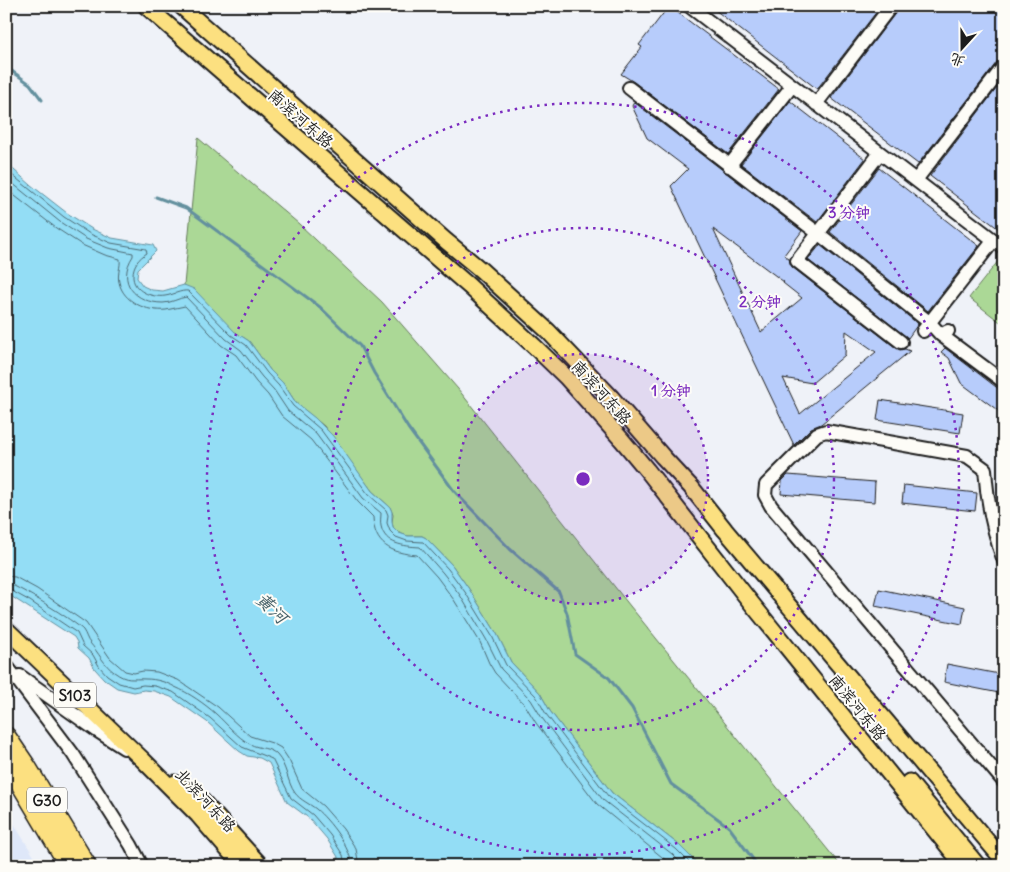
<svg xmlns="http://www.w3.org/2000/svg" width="1010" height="872" font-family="Delius,'LXGW WenKai TC',sans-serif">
<rect width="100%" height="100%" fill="#eff2f8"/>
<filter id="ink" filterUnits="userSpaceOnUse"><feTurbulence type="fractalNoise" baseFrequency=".02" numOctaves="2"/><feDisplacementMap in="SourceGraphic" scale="10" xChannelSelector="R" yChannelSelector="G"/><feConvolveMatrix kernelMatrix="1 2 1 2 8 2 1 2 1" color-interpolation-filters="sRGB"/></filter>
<g filter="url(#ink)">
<path fill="#dee7f9" d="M6,811L40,866H6Z"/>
<path fill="#abd896" stroke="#647a59" d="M198,138L299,224L382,302L458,389L630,606L841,866H700L679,845L612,793L550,711L540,693L511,662L497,634L469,589L452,565L426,538L422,536H408L399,533L393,527L392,522L393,515L390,507L372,491L324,426L296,403L283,383L270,370L249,341L235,332L184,285Z
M999,260L1004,264V325L969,298Z"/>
<path fill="#93ddf5" stroke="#63909e" d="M6,163L31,185L67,213L92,229L112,238L153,245L156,251L138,269L137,278L143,286L152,290L163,291L184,285L194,289L235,332L249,341L270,370L283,383L296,403L315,418L333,436L372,491L390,507L392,512V522L393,527L399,533L408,536H422L426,538L452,565L469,589L497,634L511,662L540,693L550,711L612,793L679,845L700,866H341L338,857L327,839L310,819L287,802L269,763L260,758L247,756L239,751L207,722L171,697L154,691L144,690L134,692L117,688L104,679L95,669L89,658L78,648L77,642L74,637L6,593Z"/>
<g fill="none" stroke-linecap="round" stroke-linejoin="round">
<path stroke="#4c6973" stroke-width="1" d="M6,170L64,217L90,234L111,243L146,249L147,253C139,258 133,265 133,275C132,291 152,298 165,296C173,295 181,290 188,291L231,335L246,345L267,373L279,386L293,406L321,430L368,494L386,510L388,515L387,523L390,531L396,537L407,541L423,542L448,569L465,592L492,636L506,665L536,696L546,714L608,796L676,849L693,866
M6,178L60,222L86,239L108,248L133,253V256C116,282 135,303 163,303C171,303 179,298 186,297L226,339L241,350L262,377L274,390L288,411L316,434L363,498L381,513C381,517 380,521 381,526C385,545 404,546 420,547L443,573L460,595L486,639L501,669L531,700L542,718L603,800L672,854L684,866
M6,189L56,228L82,245L105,255L120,259C121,266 117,274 119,282C123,302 147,312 166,310C172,309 179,307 185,306L221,345L236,355L256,382L268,395L282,416L311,440L358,502L373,517C374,545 391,553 417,555L437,577L454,600L480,642L489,663L495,673L525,705L536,723L597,804L673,866
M6,576L15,577L37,589L86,623L110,658L125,671L134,673L143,671L157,672L178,680L218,707L250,736L272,743L281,748L289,760L302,789L323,806L343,829L356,849L359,866
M6,583C16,584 76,622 83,630C86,634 87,640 90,643C98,652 105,666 114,672C128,682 131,678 146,679C156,679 166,682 175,687C189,693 205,704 216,714C227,724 237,737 250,744C259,749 270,747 277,755C287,766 287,782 295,793C300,800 310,804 316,809C329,820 351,848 352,866
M6,589L10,590L30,601L77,633L83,646L93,655L99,666L107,675L119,683L133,687L143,685L155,686L173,692L210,718L242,747L272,759L291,798L313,815L330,835L343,855L345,866"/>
<path stroke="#63909e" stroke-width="3" d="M6,67L30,84L42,100
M156,197L186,208L320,307L360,346L374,373L408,428L454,491L510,549L559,592L567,613L575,654L609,678L632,708L671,784L729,827L758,866"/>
</g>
<path fill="#b7ccfb" stroke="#1c1c1c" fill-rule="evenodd" d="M669,6L779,89L728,154L634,82L621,74L642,47L639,45Z
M710,6H881L817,89Z
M899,6H1004V53L918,164L831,98L897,11Z
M1003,80L1004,81V233L930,176Z
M790,101L865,159L817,222L741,164Z
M634,102L802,231L784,255L789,259L792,267L896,348L900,350L905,349L910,351L821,424L811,428L794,445L671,186L688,169L647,138L632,106ZM713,229L784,282L783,283L802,298L761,332ZM846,331L876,352L800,414L783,378L812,383L845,355Z
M879,168L979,246L928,311L830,232Z
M820,245L918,324L908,338L808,260Z
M945,348L1004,393V415L961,383L949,358L941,352Z
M880,400L963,413L960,433L877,420Z
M788,475L875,482L874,502L781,494L782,481Z
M904,485L977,493L975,511L902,503Z
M879,589L965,607L962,624L875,606Z
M947,664L1004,675V694L944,682Z"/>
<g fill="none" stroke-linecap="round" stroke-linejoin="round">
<g stroke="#1c1c1c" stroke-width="16">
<path id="minor" d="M689,6L1004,248
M629,88L819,234L930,323L941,335L948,331
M816,104L891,6
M880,153L797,261L901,342
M729,166L792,86
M916,180L1004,66
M923,331L994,240
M941,335L1004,382
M1004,561C993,531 987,501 985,469L967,456L826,431L817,434L766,485L765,495L771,506L1004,782
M6,665L73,754L131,845L142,866
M20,676L99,732L124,748"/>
</g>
<g stroke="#1c1c1c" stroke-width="19">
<path id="major" d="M146,6L469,286L534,346L566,377L622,440L647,470L752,604L964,866
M181,6L446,241L481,270L548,331L610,396L663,457L691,487L725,530L1004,861
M6,629L143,760L198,815L242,866
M909,782L978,866
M175,783L202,801L261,866"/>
</g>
<g stroke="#1c1c1c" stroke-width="21">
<path id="highway" d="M6,736L27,767L87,866
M6,760L69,866"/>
</g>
<use href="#minor" stroke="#fdfcf7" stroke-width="12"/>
<use href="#major" stroke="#fce080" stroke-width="15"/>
<use href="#highway" stroke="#fce080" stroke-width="18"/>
</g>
</g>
<circle cx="583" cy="479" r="125" fill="#7b2cbf" fill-opacity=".12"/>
<g fill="none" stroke="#7b2cbf" stroke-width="2.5" stroke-dasharray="2.5 5">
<circle cx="583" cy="479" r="125"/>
<circle cx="583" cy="479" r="251"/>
<circle cx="583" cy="479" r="376"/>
</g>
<g text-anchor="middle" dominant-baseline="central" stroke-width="4" stroke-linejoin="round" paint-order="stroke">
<g fill="#fdfcf7" stroke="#605f5e" stroke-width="1">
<rect x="54" y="682.5" width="42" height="25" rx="4"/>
<rect x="27" y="787.5" width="40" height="25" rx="4"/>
</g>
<g font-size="15" font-weight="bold" fill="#1c1c1c">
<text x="75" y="695">S103</text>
<text x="47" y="800">G30</text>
</g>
<g font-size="16" fill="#1c1c1c" stroke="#fdfcf7">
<text transform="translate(301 118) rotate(41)">南滨河东路</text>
<text transform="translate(602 392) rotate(48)">南滨河东路</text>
<text transform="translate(858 707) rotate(51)">南滨河东路</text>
<text transform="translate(206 800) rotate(47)">北滨河东路</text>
</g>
<g font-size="18" font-style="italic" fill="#466068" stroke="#fdfcf7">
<text transform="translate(272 608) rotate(43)">黄河</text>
</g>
</g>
<circle cx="583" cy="479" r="8" fill="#7b2cbf" stroke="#fdfcf7" stroke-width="2.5"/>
<g font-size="15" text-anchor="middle" font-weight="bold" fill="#7b2cbf" stroke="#fdfcf7" stroke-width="4" stroke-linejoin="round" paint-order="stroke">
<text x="849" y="218">3 分钟</text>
<text x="760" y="307">2 分钟</text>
<text x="671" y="396">1 分钟</text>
</g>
<rect width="1010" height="872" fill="none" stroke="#fdfcf7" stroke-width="25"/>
<rect x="12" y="12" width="985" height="847" fill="none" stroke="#1c1c1c" stroke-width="2" filter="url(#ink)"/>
<g transform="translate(962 48) rotate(201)" stroke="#fdfcf7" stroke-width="4" paint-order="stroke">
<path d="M0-4L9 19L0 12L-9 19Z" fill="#1c1c1c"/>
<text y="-8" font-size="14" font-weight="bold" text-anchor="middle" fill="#1c1c1c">北</text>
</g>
</svg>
